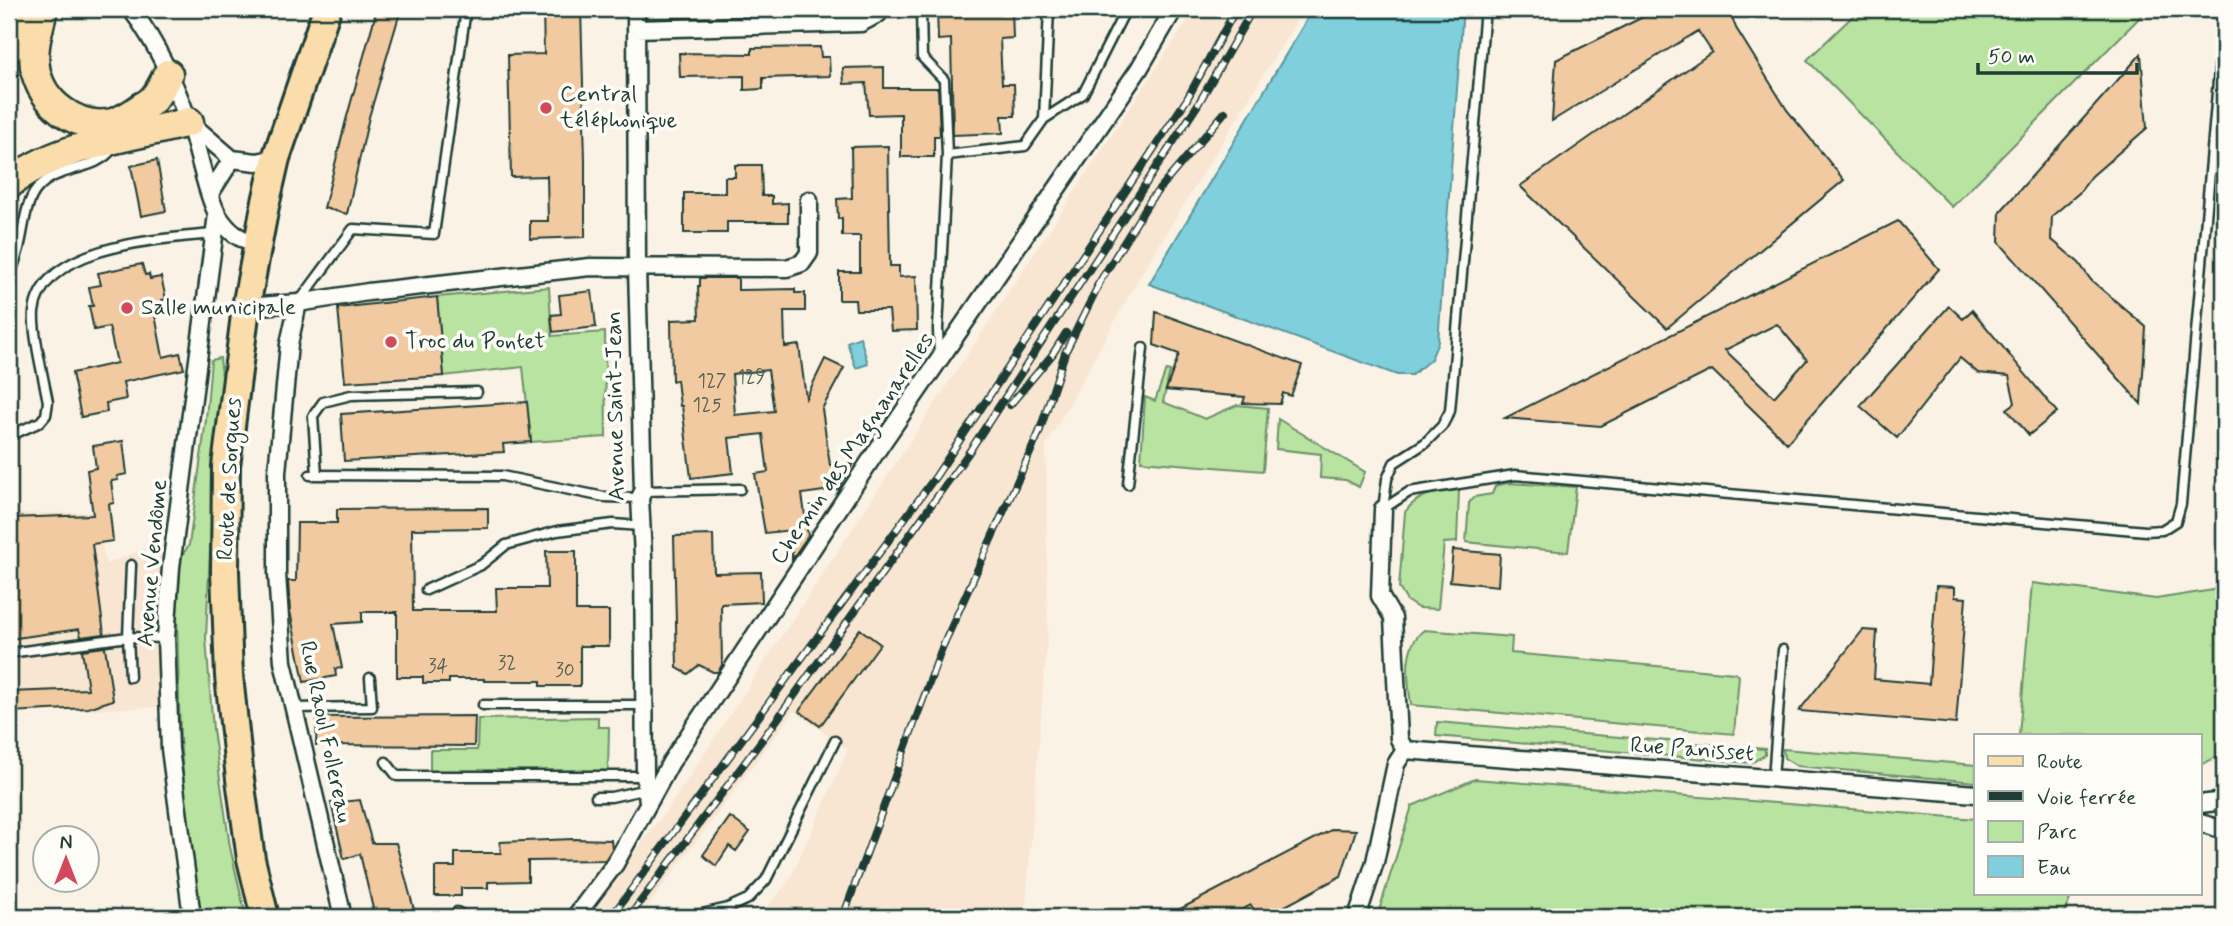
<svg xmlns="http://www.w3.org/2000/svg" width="2233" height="926" font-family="Mynerve,sans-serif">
<rect width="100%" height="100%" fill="#fbf2e6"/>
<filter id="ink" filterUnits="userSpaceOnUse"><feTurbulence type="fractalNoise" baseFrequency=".0143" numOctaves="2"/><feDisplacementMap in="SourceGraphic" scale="14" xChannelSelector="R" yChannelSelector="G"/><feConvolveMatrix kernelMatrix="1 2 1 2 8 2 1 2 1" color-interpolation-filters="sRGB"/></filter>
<g filter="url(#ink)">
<path fill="#f8e6d2" d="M1195,9H1304L1137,281L1046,446L1048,628L1025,917H759L789,881L848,750L794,711L640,917H586L673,801Z
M95,512L106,564L166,540L161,707L9,713V514Z"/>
<path fill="#b9e3a0" stroke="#6c906a" stroke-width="2" d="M1860,9H2148L1952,207L1807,60Z
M549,287L552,336L605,332L606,437L531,442L523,367L444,376L437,297Z
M220,358L223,386L213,483L206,638L213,730L230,847L246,917H200L191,859L180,740L177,614L181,557L189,545L206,420L211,360Z
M1166,370L1170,371L1163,402L1205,419L1237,405L1268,408L1263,471L1141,461L1145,397L1155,401Z
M1278,419L1365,472L1359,487L1346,480L1320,478L1321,454L1276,449Z
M1507,483L1576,487L1568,552L1466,542L1469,503L1474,497L1492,494L1495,486Z
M1459,490L1457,542L1444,543L1438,609L1418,608L1407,601L1399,588L1405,512C1420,492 1436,493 1459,490Z
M2224,576V752L2200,766V735H2019L2032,583L2156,599L2213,590Z
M1424,630L1512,637L1511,653L1735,673L1739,676L1734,734L1411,705C1408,682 1402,646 1424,630Z
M598,717V727H609L608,772H430V750H477L478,719Z
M1437,722L1765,749V755L1751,763L1436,736Z
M1783,749L1976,765V782L1797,766L1784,758Z
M1475,779L1976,819V893H2073L2062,917H1377L1412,806Z"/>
<path fill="#80cfdc" stroke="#599599" stroke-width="2" d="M1313,9H1463L1438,342L1431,359L1412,375H1397L1149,284Z
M860,337L868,364L856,368L847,342Z"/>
<path fill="#f2caa2" stroke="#1f3d34" stroke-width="2" fill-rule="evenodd" d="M377,9H401L369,117L347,214L324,208L346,120Z
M543,9H581L585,160V237L530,239V221H548L547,176L511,177L508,55L544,54Z
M937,9H1012L1013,38L1000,39L1002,84H1014L1015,116H1002L1003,133L953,135L951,39L938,40Z
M1646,9H1729L1736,28L1787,110L1844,180L1667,328L1520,186L1712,52L1698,31L1552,121L1556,60L1645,16Z
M820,47L821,57H829L830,76L763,78V89L744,90V76L680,77L679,53L752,54V48Z
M2141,54L2147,128L2092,176L2079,193L2052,216L2051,239L2079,263L2091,280L2146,327L2141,404L1999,242L2000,212Z
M884,67V88H938L940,136H934V157H901V114L869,115L866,83L844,84L843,68Z
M888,146L890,266H899V277L916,276L917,330L891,331L889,310H856L855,300H839V272H860V236H842V218L838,219L837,199L852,198L851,147Z
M157,160L166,211L141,216L131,166Z
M735,165H761L762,196H772V204L788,203V222H727V233H684V193H725V177H735Z
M1898,221L1939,269L1787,443L1712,370L1601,426L1505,418ZM1777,324L1807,360L1774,397L1725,350Z
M142,264L145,275L149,274L150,279L161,277L166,299L162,300L164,312L155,315L163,357L180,353L184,369L123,382L126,399L106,403L107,412L81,417L72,373L117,363L109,327L94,330L89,306H93L89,287L101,285L98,273Z
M700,278H738V290L795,289V293H805V311H784L785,347L799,345L806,398L825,359L844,368L822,409L830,465L853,464L838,489L802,494L808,536L792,559V530L765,533L755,474L768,472L763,434L729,438L733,473L691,478L682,406H680L677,380L672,381L671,320L699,319L698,286H700ZM768,370L774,411L735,415L732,374Z
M592,291L596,327L553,332L551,315L561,314L559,295Z
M437,297L444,376L345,382L338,308Z
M1949,306L1963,319L1972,310L2057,412L2029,435L2007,409L2015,403L2009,376L1978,373L1960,358L1897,438L1860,406Z
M1156,312L1302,365L1291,396L1283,393L1280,404L1243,403L1245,397L1166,390L1179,354L1154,345Z
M527,402L531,442L503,444L504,452L344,461L341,414Z
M123,441L127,474L117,476L118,480L111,481L114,503L109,504L113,541L92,544L104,634L81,637L79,629L9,639V518L93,515L87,470L96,468L93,446Z
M488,508V528L412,529L413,611H497L496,588H547L546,551H576V611H609V646H580V686H541V681H484V679H449V683H423V677H397V612H362V622L333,624L342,668L335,669L336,676L304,682L290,611L288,581H296L297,523H337V509Z
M713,535L714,573L761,572L762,602L721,604L722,665L718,672H713L699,665L688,674L677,668L674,536Z
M1453,550L1500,554L1498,586L1450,581Z
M1936,586L1955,587V597L1966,598L1956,724L1799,711L1863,630L1877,631L1874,679L1929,684Z
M860,629L880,644L820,726L799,711Z
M105,647L113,700L88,708L9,712V692L88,689L82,650Z
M475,716L474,746L316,745L317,717Z
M360,800L372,843H396L416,917H375L360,854L344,859L331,803Z
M730,817L750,832L736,851L729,846L716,866L703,855Z
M1333,829L1356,830L1341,876L1265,917H1258L1251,905L1227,917H1165Z
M573,839L611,840L612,849L605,860L528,861V881L488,882V888H461V896H435V867H455V853H501L500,842Z"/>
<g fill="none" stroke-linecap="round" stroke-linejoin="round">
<g stroke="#1f3d34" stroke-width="13">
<path id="service" d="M921,9L922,57L944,80L947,155L938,329L939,358
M1044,119L1083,94L1126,9
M947,155L1025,146L1044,119L1049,9
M9,277C12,269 16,260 18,252C24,232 24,204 37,189C58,164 95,173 113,148
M299,302L353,229L434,234L466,9
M9,436L40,422L46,415L48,402C44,380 32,332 34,312C42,244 162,239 213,234
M310,475L502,476L604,497L640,498
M317,475L313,416L323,402L351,395L477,392
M1128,484L1143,348
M643,491L740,489
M1383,509L1409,492L1515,475L2146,531L2162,530L2176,521L2181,504L2224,12
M1383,509L1387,479L1394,463L1425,443L1442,426L1450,411L1485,9
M426,590L481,565L506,545L557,531L613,524L641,526
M9,653L128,637L166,638
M130,677L128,637L131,565
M483,705H644
M293,708L372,707L370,678
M386,762L397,776H645
M1773,778L1783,650
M596,797H611L647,789
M457,912L467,917
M689,917L728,908L748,899L766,880L835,741
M1318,917H1343"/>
</g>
<g stroke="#1f3d34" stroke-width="21">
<path id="minor" d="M131,9C158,45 179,92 193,135C199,155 209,202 219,217C229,232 240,241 258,242
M636,9L637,267L643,491L640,498L643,556L645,776L648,802
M636,29L861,23L878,14L877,9
M189,122L232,159L257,162L276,158
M211,192L232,159
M298,303L289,344L277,472V574L283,662L343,917
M246,307L298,303L368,292L590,267L787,268L802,263L809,253V200
M1383,509L1380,596L1393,618L1399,739L1405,750
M1405,750L1976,794
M2200,804L2224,801
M2200,823L2224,830
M192,917L170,749L166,638L171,567L217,214
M575,917L615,864L671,762L882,443L1139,69L1174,9
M1357,917L1375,862L1396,764L1405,750"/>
</g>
<g stroke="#1f3d34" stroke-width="32">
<path id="primary" d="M265,917L251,859L240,779L229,676L225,572L226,466L246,307L265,206L276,158L327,9"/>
</g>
<g stroke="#1f3d34" stroke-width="33">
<path id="trunk" d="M43,9C39,28 32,47 35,67C40,102 77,131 113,123C123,120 134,113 142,107C146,105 151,102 154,98C160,91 164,82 168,74
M9,48L24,9
M9,184C54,145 132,137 189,122"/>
</g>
<use href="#service" stroke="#fdfcf7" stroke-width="8"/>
<use href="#minor" stroke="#fdfcf7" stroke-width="16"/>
<use href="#primary" stroke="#faddab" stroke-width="26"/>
<use href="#trunk" stroke="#faddab" stroke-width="28"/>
<g stroke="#1f3d34" stroke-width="8">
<path id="rail" d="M1097,286L1151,199L1225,112
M1010,405L1052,355L1066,333
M611,917L936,476L1187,99L1236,9
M629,917L776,721L967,455L1197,106L1253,9
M843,917L942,648L1039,433L1065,353L1101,280"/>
</g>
<use href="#rail" stroke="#fdfcf7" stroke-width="5" stroke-dasharray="16" stroke-linecap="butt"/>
</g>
</g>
<g fill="#d1495b" stroke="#fdfcf7" stroke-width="2.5">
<circle cx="546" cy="108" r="7"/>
<circle cx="127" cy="308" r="7"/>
<circle cx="391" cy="342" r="7"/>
</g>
<g text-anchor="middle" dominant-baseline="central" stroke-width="7" stroke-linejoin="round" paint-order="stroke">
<g font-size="19" fill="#546050">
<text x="751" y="377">129</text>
<text x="712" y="381">127</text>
<text x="707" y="405">125</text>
<text x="507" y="663">32</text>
<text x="438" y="666">34</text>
<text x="565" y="670">30</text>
</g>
<g font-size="23" fill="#1f3d34" stroke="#fdfcf7" text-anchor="start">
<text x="560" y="95">Central<tspan x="560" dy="26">téléphonique</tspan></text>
<text x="141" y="308">Salle municipale</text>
<text x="405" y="342">Troc du Pontet</text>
</g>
<g font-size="23" fill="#1f3d34" stroke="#fdfcf7">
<text transform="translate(616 406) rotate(-91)">Avenue Saint-Jean</text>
<text transform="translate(853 449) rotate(-56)">Chemin des Magnanarelles</text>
<text transform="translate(230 479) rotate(-87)">Route de Sorgues</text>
<text transform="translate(153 563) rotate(-85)">Avenue Vendôme</text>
<text transform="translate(325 732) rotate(78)">Rue Raoul Follereau</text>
<text transform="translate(1692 750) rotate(4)">Rue Panisset</text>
</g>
</g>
<rect width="2233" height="926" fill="none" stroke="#fdfcf7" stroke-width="35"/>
<rect x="18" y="18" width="2198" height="891" fill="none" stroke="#1f3d34" stroke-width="2.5" filter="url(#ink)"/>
<rect x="1974" y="734" width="228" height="161" fill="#fdfcf7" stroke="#a4b0a9" stroke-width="2"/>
<rect x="1988" y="756" width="35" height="10" fill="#faddab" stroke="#a4b0a9" stroke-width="2"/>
<text x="2037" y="768" font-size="21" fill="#1f3d34">Route</text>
<rect x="1988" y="791" width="35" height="10" fill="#1f3d34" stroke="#a4b0a9" stroke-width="2"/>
<text x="2037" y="804" font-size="21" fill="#1f3d34">Voie ferrée</text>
<rect x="1988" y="821" width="35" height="21" fill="#b9e3a0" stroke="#a4b0a9" stroke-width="2"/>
<text x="2037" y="838" font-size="21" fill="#1f3d34">Parc</text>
<rect x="1988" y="856" width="35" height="21" fill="#80cfdc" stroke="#a4b0a9" stroke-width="2"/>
<text x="2037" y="874" font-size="21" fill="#1f3d34">Eau</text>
<g transform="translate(66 859)"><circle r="33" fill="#fdfcf7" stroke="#a4b0a9" stroke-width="2"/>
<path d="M0-5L12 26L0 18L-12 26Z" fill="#d1495b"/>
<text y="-10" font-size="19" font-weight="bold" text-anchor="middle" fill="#1f3d34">N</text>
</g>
<path d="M1978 63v10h159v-10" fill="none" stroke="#1f3d34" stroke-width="3.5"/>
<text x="1988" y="63" font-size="21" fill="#1f3d34" stroke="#fdfcf7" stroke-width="5" paint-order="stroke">50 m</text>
</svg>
